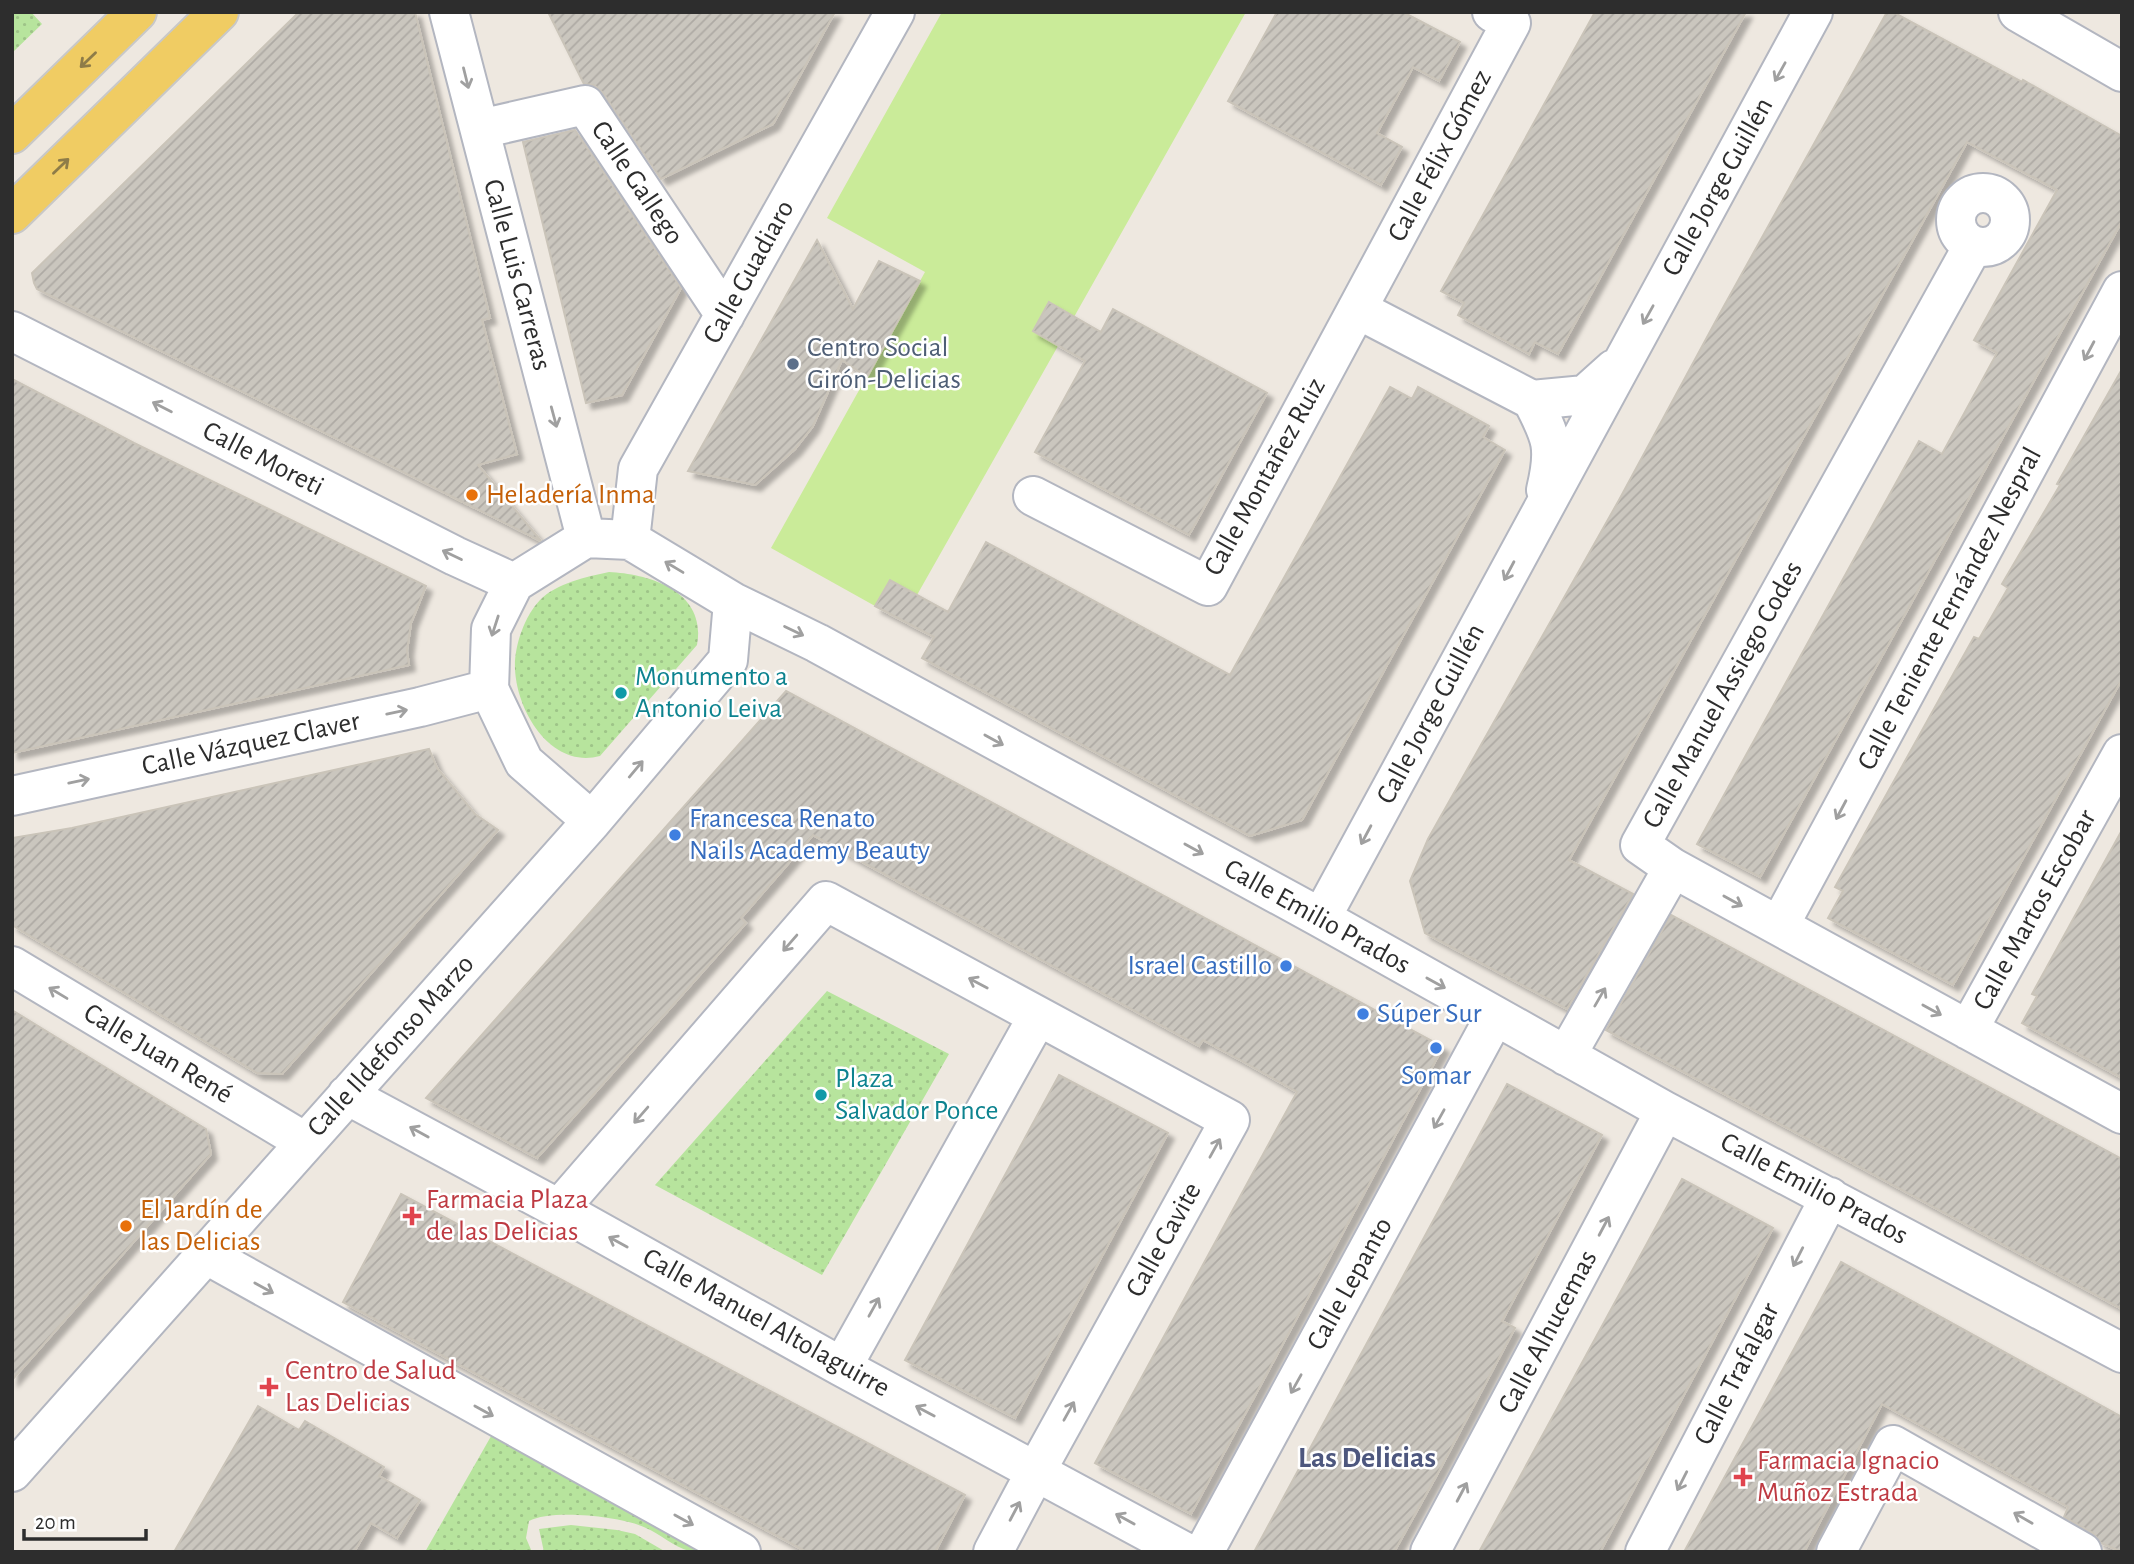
<svg xmlns="http://www.w3.org/2000/svg" width="2134" height="1564" font-family="'Alegreya Sans',sans-serif">
<defs>
<pattern id="green-dots" width="8" height="8" patternUnits="userSpaceOnUse" patternTransform="scale(1.75)"><rect width="8" height="8" fill="#b7e49d"/><path d="M2 2h.1M6 6h.1" fill="none" stroke="#9ec488" stroke-width="1.8" stroke-linecap="round"/></pattern>
<pattern id="building-hatch" width="6" height="6" patternUnits="userSpaceOnUse" patternTransform="scale(1.75)"><rect width="6" height="6" fill="#cac6be"/><path d="M-1 1l2-2M0 6l6-6M5 7l2-2" fill="none" stroke="#aeaaa4"/></pattern>
<filter id="shadow"><feDropShadow dx="6" dy="6" stdDeviation="2" flood-color="#0004"/></filter>
</defs>
<rect width="100%" height="100%" fill="#eee8e0"/>
<path fill="url(#green-dots)" d="M12,12H31L42,24L12,53Z
M609,572C651,574 707,592 697,645L600,756C552,769 517,713 515,669C514,647 524,617 540,600C557,583 586,577 609,572Z
M827,991L949,1054L822,1275L655,1185Z
M494,1431L710,1552C704,1552 695,1553 689,1551C674,1547 660,1534 646,1528C622,1516 551,1509 529,1521L526,1538L532,1552H425Z
M571,1525L617,1530L635,1534L666,1552H544L539,1529Z"/>
<path fill="#caeb99" d="M942,12H1246L1074,317L1049,303L1033,331L1058,346L917,595L890,580L875,606L771,548L925,272L827,218Z"/>
<path fill="url(#building-hatch)" stroke="#cac4b9" stroke-width="2" filter="url(#shadow)" d="M299,12H415L490,318L482,320L517,454L478,465L541,541L37,289L34,283L32,273Z
M548,12H835L773,124L661,179L603,93L594,85L584,84Z
M1277,12H1403L1460,42L1439,81L1413,67L1377,133L1402,147L1381,185L1228,101Z
M1595,12H1746L1558,354L1535,342L1529,354L1458,315L1464,303L1441,291Z
M1887,12H1893L2022,82L2023,80L2122,136V221L1760,877L1697,844L1919,441L1942,454L1997,353L1974,340L2057,190L1967,142L1569,860L1633,894L1567,1009L1425,933L1410,881L1428,839L1619,500L1719,315Z
M575,130L681,288L622,395L586,403L523,142Z
M817,240L853,309L879,261L920,281L867,377L842,360L813,426L795,449L755,485L688,471Z
M1049,302L1101,332L1113,309L1267,393L1189,535L1035,452L1085,361L1033,331Z
M2122,369V679L1953,985L1828,918L1843,891L1835,887L1960,662L1974,637L1979,639L2008,588L2002,584L2060,485L2057,484Z
M12,379L134,443L426,586L411,623L407,651L409,665L12,753Z
M1390,387L1412,399L1418,387L1489,426L1483,437L1505,450L1302,820L1250,836L922,658L934,637L875,606L890,580L948,612L986,542L1230,675Z
M786,691L1443,1047L1191,1514L1095,1463L1297,1092L1242,1061L1203,1040L1199,1046L813,835L741,918L746,923L537,1158L426,1098Z
M429,749L437,768L475,814L498,830L282,1074L257,1073L12,925V838L72,828Z
M2122,830V1078L2022,1023L2037,996L2032,994Z
M1671,915L2122,1159V1309L1606,1030Z
M12,1010L206,1129L211,1154L12,1380Z
M1059,1075L1168,1133L1015,1418L905,1360Z
M1507,1084L1602,1135L1502,1321L1515,1328L1439,1471L1394,1552H1254Z
M1682,1179L1773,1228L1600,1552H1479Z
M401,1194L965,1495L935,1552H807L343,1302Z
M1841,1262L2122,1417V1552L2101,1543L2093,1533L2064,1517L2068,1507L1882,1404L1804,1552H1684Z
M258,1406L299,1430L305,1421L384,1467L379,1476L420,1500L397,1538L371,1523L354,1552H174Z"/>
<g fill="none" stroke-linecap="round" stroke-linejoin="round">
<g stroke="#b3b6c0" stroke-width="42">
<path id="street" d="M449,12L586,538
M2018,12L2122,72
M480,129L585,105L725,315
M1956 220a27 27 0 1 1 54 0a27 27 0 1 1-54 0Z
M1973,246L1640,845L1673,868L2122,1114
M1357,309L1532,400
M12,331L455,556L514,583
M1532,400C1552,438 1556,448 1546,490
M1532,400L1585,395L1614,369
M1033,496L1208,586L1511,23L1492,12
M630,540L638,469L895,12
M12,796L420,707L489,689
M592,821L524,762L489,689L491,629L514,583L586,538L630,540L733,602L817,643L1321,918L1665,1111L2122,1353
M1321,918L1813,12
M1779,926L2122,291
M12,966L305,1142
M1968,1030L2122,754
M1566,1056L1673,868
M347,1095L559,1209L842,1367L1185,1552
M559,1209L826,901L1230,1120L1036,1471L993,1552
M205,1254L741,1552
M842,1367L1038,1016
M12,1472L592,821L728,660L733,602
M1204,1552L1495,1016
M1430,1552L1665,1111
M1645,1552L1830,1197
M1836,1552L1893,1445L2082,1552"/>
</g>
<g stroke="#c8c8c8" stroke-width="42">
<path id="primary" d="M12,134L137,12
M12,214L219,12"/>
</g>
<use href="#street" stroke="#fff" stroke-width="38"/>
<use href="#primary" stroke="#f0cc63" stroke-width="38"/>
</g>
<defs><path id="oneway-shaft" d="M-6 0H5M1.5-3L5.5 0L1.5 3" fill="none" stroke-width="1.6" stroke-linecap="round" stroke-linejoin="round" transform="scale(1.75)"/></defs>
<g stroke="#8e7c48">
<use href="#oneway-shaft" transform="translate(88 60) rotate(136)"/>
<use href="#oneway-shaft" transform="translate(61 166) rotate(-44)"/>
</g>
<g stroke="#a0a0a0">
<use href="#oneway-shaft" transform="translate(1780 72) rotate(119)"/>
<use href="#oneway-shaft" transform="translate(466 78) rotate(76)"/>
<use href="#oneway-shaft" transform="translate(1648 315) rotate(119)"/>
<use href="#oneway-shaft" transform="translate(2089 351) rotate(118)"/>
<use href="#oneway-shaft" transform="translate(162 407) rotate(-153)"/>
<use href="#oneway-shaft" transform="translate(554 417) rotate(75)"/>
<use href="#oneway-shaft" transform="translate(452 555) rotate(-154)"/>
<use href="#oneway-shaft" transform="translate(674 567) rotate(-149)"/>
<use href="#oneway-shaft" transform="translate(1509 571) rotate(118)"/>
<use href="#oneway-shaft" transform="translate(495 626) rotate(108)"/>
<use href="#oneway-shaft" transform="translate(794 631) rotate(26)"/>
<use href="#oneway-shaft" transform="translate(397 712) rotate(-12)"/>
<use href="#oneway-shaft" transform="translate(994 740) rotate(29)"/>
<use href="#oneway-shaft" transform="translate(636 769) rotate(-50)"/>
<use href="#oneway-shaft" transform="translate(79 781) rotate(-12)"/>
<use href="#oneway-shaft" transform="translate(1841 810) rotate(118)"/>
<use href="#oneway-shaft" transform="translate(1366 835) rotate(118)"/>
<use href="#oneway-shaft" transform="translate(1194 849) rotate(29)"/>
<use href="#oneway-shaft" transform="translate(1733 901) rotate(29)"/>
<use href="#oneway-shaft" transform="translate(790 943) rotate(131)"/>
<use href="#oneway-shaft" transform="translate(978 983) rotate(-152)"/>
<use href="#oneway-shaft" transform="translate(1436 983) rotate(29)"/>
<use href="#oneway-shaft" transform="translate(58 993) rotate(-149)"/>
<use href="#oneway-shaft" transform="translate(1600 997) rotate(-60)"/>
<use href="#oneway-shaft" transform="translate(1932 1010) rotate(29)"/>
<use href="#oneway-shaft" transform="translate(641 1115) rotate(131)"/>
<use href="#oneway-shaft" transform="translate(1439 1119) rotate(119)"/>
<use href="#oneway-shaft" transform="translate(419 1132) rotate(-151)"/>
<use href="#oneway-shaft" transform="translate(1215 1148) rotate(-61)"/>
<use href="#oneway-shaft" transform="translate(1604 1226) rotate(-62)"/>
<use href="#oneway-shaft" transform="translate(618 1242) rotate(-151)"/>
<use href="#oneway-shaft" transform="translate(1798 1257) rotate(117)"/>
<use href="#oneway-shaft" transform="translate(264 1288) rotate(29)"/>
<use href="#oneway-shaft" transform="translate(874 1307) rotate(-61)"/>
<use href="#oneway-shaft" transform="translate(1296 1384) rotate(119)"/>
<use href="#oneway-shaft" transform="translate(484 1411) rotate(29)"/>
<use href="#oneway-shaft" transform="translate(925 1411) rotate(-152)"/>
<use href="#oneway-shaft" transform="translate(1069 1411) rotate(-61)"/>
<use href="#oneway-shaft" transform="translate(1682 1481) rotate(117)"/>
<use href="#oneway-shaft" transform="translate(1462 1492) rotate(-62)"/>
<use href="#oneway-shaft" transform="translate(1015 1511) rotate(-62)"/>
<use href="#oneway-shaft" transform="translate(2023 1518) rotate(-150)"/>
<use href="#oneway-shaft" transform="translate(1125 1519) rotate(-151)"/>
<use href="#oneway-shaft" transform="translate(684 1520) rotate(29)"/>
</g>
<circle fill="#5c6f8a" stroke="#fff" stroke-width="2.5" cx="793" cy="364" r="7"/>
<g fill="#e8710a" stroke="#fff" stroke-width="2.5">
<circle cx="472" cy="495" r="7"/>
<circle cx="126" cy="1226" r="7"/>
</g>
<g fill="#0f9aa8" stroke="#fff" stroke-width="2.5">
<circle cx="621" cy="693" r="7"/>
<circle cx="821" cy="1095" r="7"/>
</g>
<g fill="#3f7fe0" stroke="#fff" stroke-width="2.5">
<circle cx="675" cy="835" r="7"/>
<circle cx="1286" cy="966" r="7"/>
<circle cx="1363" cy="1014" r="7"/>
<circle cx="1436" cy="1048" r="7"/>
</g>
<g fill="#e0444e" stroke="#fff" stroke-width="2.5">
<path d="M408.5 1205.5h7v7h7v7h-7v7h-7v-7h-7v-7h7z"/>
<path d="M265.5 1376.5h7v7h7v7h-7v7h-7v-7h-7v-7h7z"/>
<path d="M1739.5 1466.5h7v7h7v7h-7v7h-7v-7h-7v-7h7z"/>
</g>
<g text-anchor="middle" dominant-baseline="central" stroke-width="5" stroke-linejoin="round" paint-order="stroke">
<g font-size="28" fill="#2d2d2d" stroke="#fff">
<text transform="translate(1440 156) rotate(-62)">Calle Félix Gómez</text>
<text transform="translate(637 183) rotate(56)">Calle Gallego</text>
<text transform="translate(1718 187) rotate(-61)">Calle Jorge Guillén</text>
<text transform="translate(749 272) rotate(-61)">Calle Guadiaro</text>
<text transform="translate(517 275) rotate(75)">Calle Luis Carreras</text>
<text transform="translate(263 459) rotate(27)">Calle Moreti</text>
<text transform="translate(1265 477) rotate(-61)">Calle Montañez Ruiz</text>
<text transform="translate(1950 609) rotate(-62)">Calle Teniente Fernández Nespral</text>
<text transform="translate(1723 695) rotate(-61)">Calle Manuel Assiego Codes</text>
<text transform="translate(1431 714) rotate(-62)">Calle Jorge Guillén</text>
<text transform="translate(251 744) rotate(-12)">Calle Vázquez Claver</text>
<text transform="translate(2035 910) rotate(-61)">Calle Martos Escobar</text>
<text transform="translate(1317 917) rotate(29)">Calle Emilio Prados</text>
<text transform="translate(391 1046) rotate(-48)">Calle Ildefonso Marzo</text>
<text transform="translate(158 1054) rotate(31)">Calle Juan René</text>
<text transform="translate(1814 1189) rotate(28)">Calle Emilio Prados</text>
<text transform="translate(1164 1240) rotate(-61)">Calle Cavite</text>
<text transform="translate(1350 1284) rotate(-61)">Calle Lepanto</text>
<text transform="translate(766 1323) rotate(29)">Calle Manuel Altolaguirre</text>
<text transform="translate(1548 1332) rotate(-62)">Calle Alhucemas</text>
<text transform="translate(1737 1374) rotate(-63)">Calle Trafalgar</text>
</g>
<g font-size="28" fill="#4e5e75" stroke="#fff" text-anchor="start">
<text x="807" y="348">Centro Social<tspan x="807" dy="32">Girón-Delicias</tspan></text>
</g>
<g font-size="28" fill="#c56008" stroke="#fff" text-anchor="start">
<text x="486" y="495">Heladería Inma</text>
<text x="140" y="1210">El Jardín de<tspan x="140" dy="32">las Delicias</tspan></text>
</g>
<g font-size="28" fill="#0d838f" stroke="#fff" text-anchor="start">
<text x="635" y="677">Monumento a<tspan x="635" dy="32">Antonio Leiva</tspan></text>
<text x="835" y="1079">Plaza<tspan x="835" dy="32">Salvador Ponce</tspan></text>
</g>
<g font-size="28" fill="#366cbe" stroke="#fff" text-anchor="start">
<text x="689" y="819">Francesca Renato<tspan x="689" dy="32">Nails Academy Beauty</tspan></text>
<text x="1272" y="966" text-anchor="end">Israel Castillo</text>
<text x="1377" y="1014">Súper Sur</text>
<text x="1436" y="1076" text-anchor="middle">Somar</text>
</g>
<g font-size="28" fill="#be3a42" stroke="#fff" text-anchor="start">
<text x="426" y="1200">Farmacia Plaza<tspan x="426" dy="32">de las Delicias</tspan></text>
<text x="285" y="1371">Centro de Salud<tspan x="285" dy="32">Las Delicias</tspan></text>
<text x="1757" y="1461">Farmacia Ignacio<tspan x="1757" dy="32">Muñoz Estrada</tspan></text>
</g>
<g font-size="30" font-weight="bold" fill="#4d577e" stroke="#fff">
<text x="1367" y="1458">Las Delicias</text>
</g>
</g>
<rect width="2134" height="1564" fill="none" stroke="#2d2d2d" stroke-width="28"/>
<path d="M24 1529v10h122v-10" fill="none" stroke="#2d2d2d" stroke-width="3.5"/>
<text x="35" y="1529" font-size="21" fill="#2d2d2d" stroke="#ffffff" stroke-width="5" paint-order="stroke">20 m</text>
</svg>
